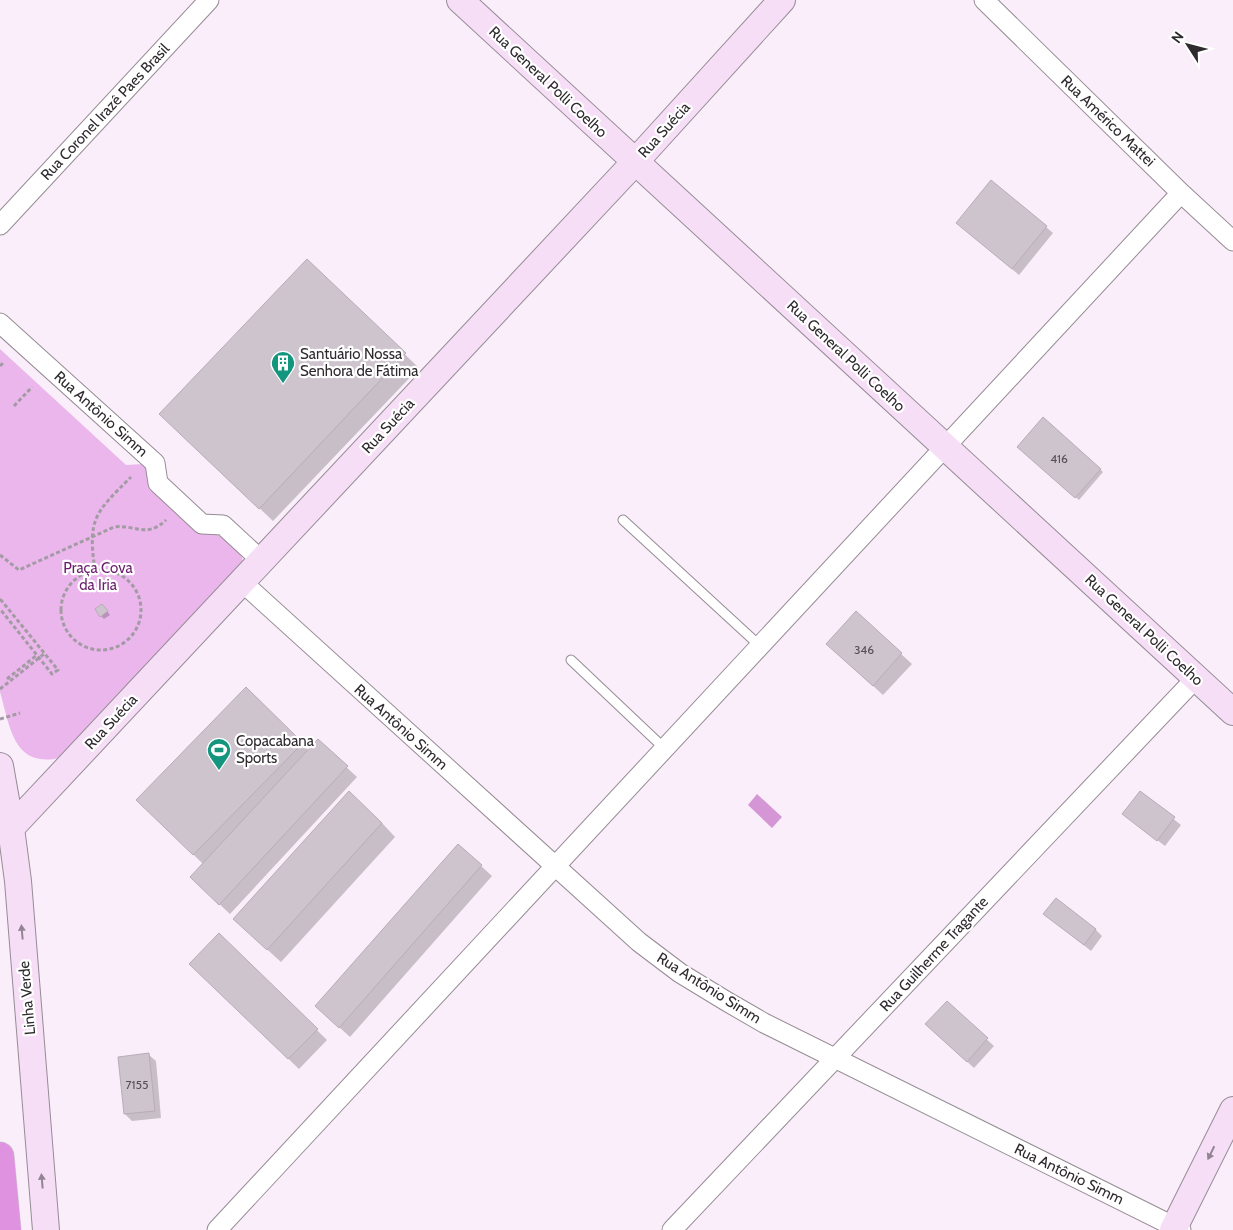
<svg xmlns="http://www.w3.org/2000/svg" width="1233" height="1230" font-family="Cabin,sans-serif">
<rect width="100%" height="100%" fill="#f9eef9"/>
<path fill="#ebb6ec" d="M0,349L126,465L145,464L148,467L149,487L201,534L219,533C228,541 243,550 243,563L59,758C13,768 10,726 0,692Z"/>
<path fill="#d596d6" d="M757,794L782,817L772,828L748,805Z"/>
<path fill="#0003" d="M958,223L1046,227L1053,233L1019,275Z
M307,260L419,368L273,521L174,427Z
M1043,419L1103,472L1079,500L1019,447Z
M105,608L110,615L104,619L101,616Z
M856,613L912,664L883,695L838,654Z
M246,689L309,751L318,741L357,777L230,914L201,887L203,864L138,800Z
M1140,792L1181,825L1165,846L1131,820Z
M382,823L395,837L281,962L248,932Z
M458,845L492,876L350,1037L327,1016Z
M1045,914L1096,930L1102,936L1091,951Z
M219,934L327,1040L299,1069L190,964Z
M947,1003L994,1046L974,1068L934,1031Z
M149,1055L156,1061L161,1118L132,1121L125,1114L120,1058Z"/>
<path fill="#cec4ce" stroke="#b7acb7" d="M991,180L1047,226L1012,269L956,223Z
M307,259L406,353L259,509L159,414Z
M1043,417L1101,469L1075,498L1017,447Z
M102,604L108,611L100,617L95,609Z
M856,611L902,653L873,686L826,644Z
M246,687L303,743L193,855L136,800Z
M318,739L348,766L219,905L190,877Z
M349,791L382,823L267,950L233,919Z
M1140,791L1175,817L1157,841L1122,814Z
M458,844L482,865L339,1028L315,1006Z
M1056,898L1096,929L1084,945L1043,914Z
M219,933L318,1029L288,1059L189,964Z
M947,1001L988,1038L967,1062L925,1024Z
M149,1053L155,1111L124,1114L118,1057Z"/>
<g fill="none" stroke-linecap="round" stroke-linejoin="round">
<g stroke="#968c95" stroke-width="11">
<path id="lane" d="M623,520L760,646
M571,660L665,749"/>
</g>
<g stroke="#968c95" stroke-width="21">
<path id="street" d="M984,0L1181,193L1233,241
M0,225L209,0
M0,323L155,463L158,483L202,524L223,525L262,561
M242,582L639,942L680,973L726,1001L764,1023L1181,1230
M217,1230L1181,193
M672,1230L1196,678"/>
</g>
<g stroke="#968c95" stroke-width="28">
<path id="secondary" d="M460,0L1233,712
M0,766L11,828L18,881L46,1230
M11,828L635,162L782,0
M1173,1230L1233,1110"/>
</g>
<g stroke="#d1d0d1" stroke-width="29">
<path id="highway" d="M0,1156L7,1230"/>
</g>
<path stroke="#a39ba3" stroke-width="3" stroke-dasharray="4 2.5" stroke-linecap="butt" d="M0,366L4,362
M14,406L32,387
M0,555L19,570L114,527C135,524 146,539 166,520
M95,570C87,518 96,512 131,477
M61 610a40 40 0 1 1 80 0a40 40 0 1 1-80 0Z
M0,600H1L58,670L52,674L0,609
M7,679L37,655
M0,719L20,713"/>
<use href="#lane" stroke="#fff" stroke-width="9"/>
<use href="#street" stroke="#fff" stroke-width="19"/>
<use href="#secondary" stroke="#f5def6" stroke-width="26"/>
<use href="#highway" stroke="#df92e0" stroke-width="28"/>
<path stroke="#a39ba3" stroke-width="3" stroke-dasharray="4 2.5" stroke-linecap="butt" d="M0,689L44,654"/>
</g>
<defs><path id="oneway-solid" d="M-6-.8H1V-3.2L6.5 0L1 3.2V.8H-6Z" transform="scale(1.25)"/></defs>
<g fill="#928492">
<use href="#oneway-solid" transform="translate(22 932) rotate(-95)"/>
<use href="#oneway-solid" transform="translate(1211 1153) rotate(116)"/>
<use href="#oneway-solid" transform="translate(42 1181) rotate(-95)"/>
</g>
<defs>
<g id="building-pin" transform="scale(1.25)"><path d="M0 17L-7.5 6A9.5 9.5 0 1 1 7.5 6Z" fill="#14957e" stroke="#fff"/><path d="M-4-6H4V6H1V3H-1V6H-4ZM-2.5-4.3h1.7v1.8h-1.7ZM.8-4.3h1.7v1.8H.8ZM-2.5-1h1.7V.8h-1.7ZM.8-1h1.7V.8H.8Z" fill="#fff"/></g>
<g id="stadium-pin" transform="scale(1.25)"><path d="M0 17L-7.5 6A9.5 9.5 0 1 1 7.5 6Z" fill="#14957e" stroke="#fff"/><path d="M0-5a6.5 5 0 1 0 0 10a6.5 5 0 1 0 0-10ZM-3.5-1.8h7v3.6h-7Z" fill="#fff"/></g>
</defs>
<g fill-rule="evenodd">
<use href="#building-pin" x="283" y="363"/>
<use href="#stadium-pin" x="219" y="750"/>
</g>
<g text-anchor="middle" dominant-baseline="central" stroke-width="4.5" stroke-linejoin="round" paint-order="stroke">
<g font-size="12" fill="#565056">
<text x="1059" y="458">416</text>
<text x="864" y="649">346</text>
<text x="137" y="1084">7155</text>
</g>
<g font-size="15" fill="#2e2a2e" stroke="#fff">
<text transform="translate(548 82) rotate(43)">Rua General Polli Coelho</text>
<text transform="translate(105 112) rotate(-47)">Rua Coronel Irazê Paes Brasil</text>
<text transform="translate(1108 121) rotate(44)">Rua Américo Mattei</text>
<text transform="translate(664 130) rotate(-48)">Rua Suécia</text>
<text transform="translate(846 356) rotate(43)">Rua General Polli Coelho</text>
<text transform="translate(101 414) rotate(42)">Rua Antônio Simm</text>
<text transform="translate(388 426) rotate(-47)">Rua Suécia</text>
<text transform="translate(1144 630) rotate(43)">Rua General Polli Coelho</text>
<text transform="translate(111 722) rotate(-47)">Rua Suécia</text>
<text transform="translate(401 727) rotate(42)">Rua Antônio Simm</text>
<text transform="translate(934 954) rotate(-47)">Rua Guilherme Tragante</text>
<text transform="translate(709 988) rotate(32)">Rua Antônio Simm</text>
<text transform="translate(27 998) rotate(-95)">Linha Verde</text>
<text transform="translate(1069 1174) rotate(26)">Rua Antônio Simm</text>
</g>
<g font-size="15" fill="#2e2a2e" stroke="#fff" text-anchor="start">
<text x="300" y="354">Santuário Nossa<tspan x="300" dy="17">Senhora de Fátima</tspan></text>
<text x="236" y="741">Copacabana<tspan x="236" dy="17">Sports</tspan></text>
</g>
<g font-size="15" fill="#691e6c" stroke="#fff">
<text x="98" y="568">Praça Cova<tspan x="98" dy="17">da Iria</tspan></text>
</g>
</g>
<g transform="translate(1188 45) rotate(306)" stroke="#ffffff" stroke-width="4" paint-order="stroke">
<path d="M0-4L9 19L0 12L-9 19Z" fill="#2e2a2e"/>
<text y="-8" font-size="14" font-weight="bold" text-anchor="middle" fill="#2e2a2e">N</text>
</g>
</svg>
